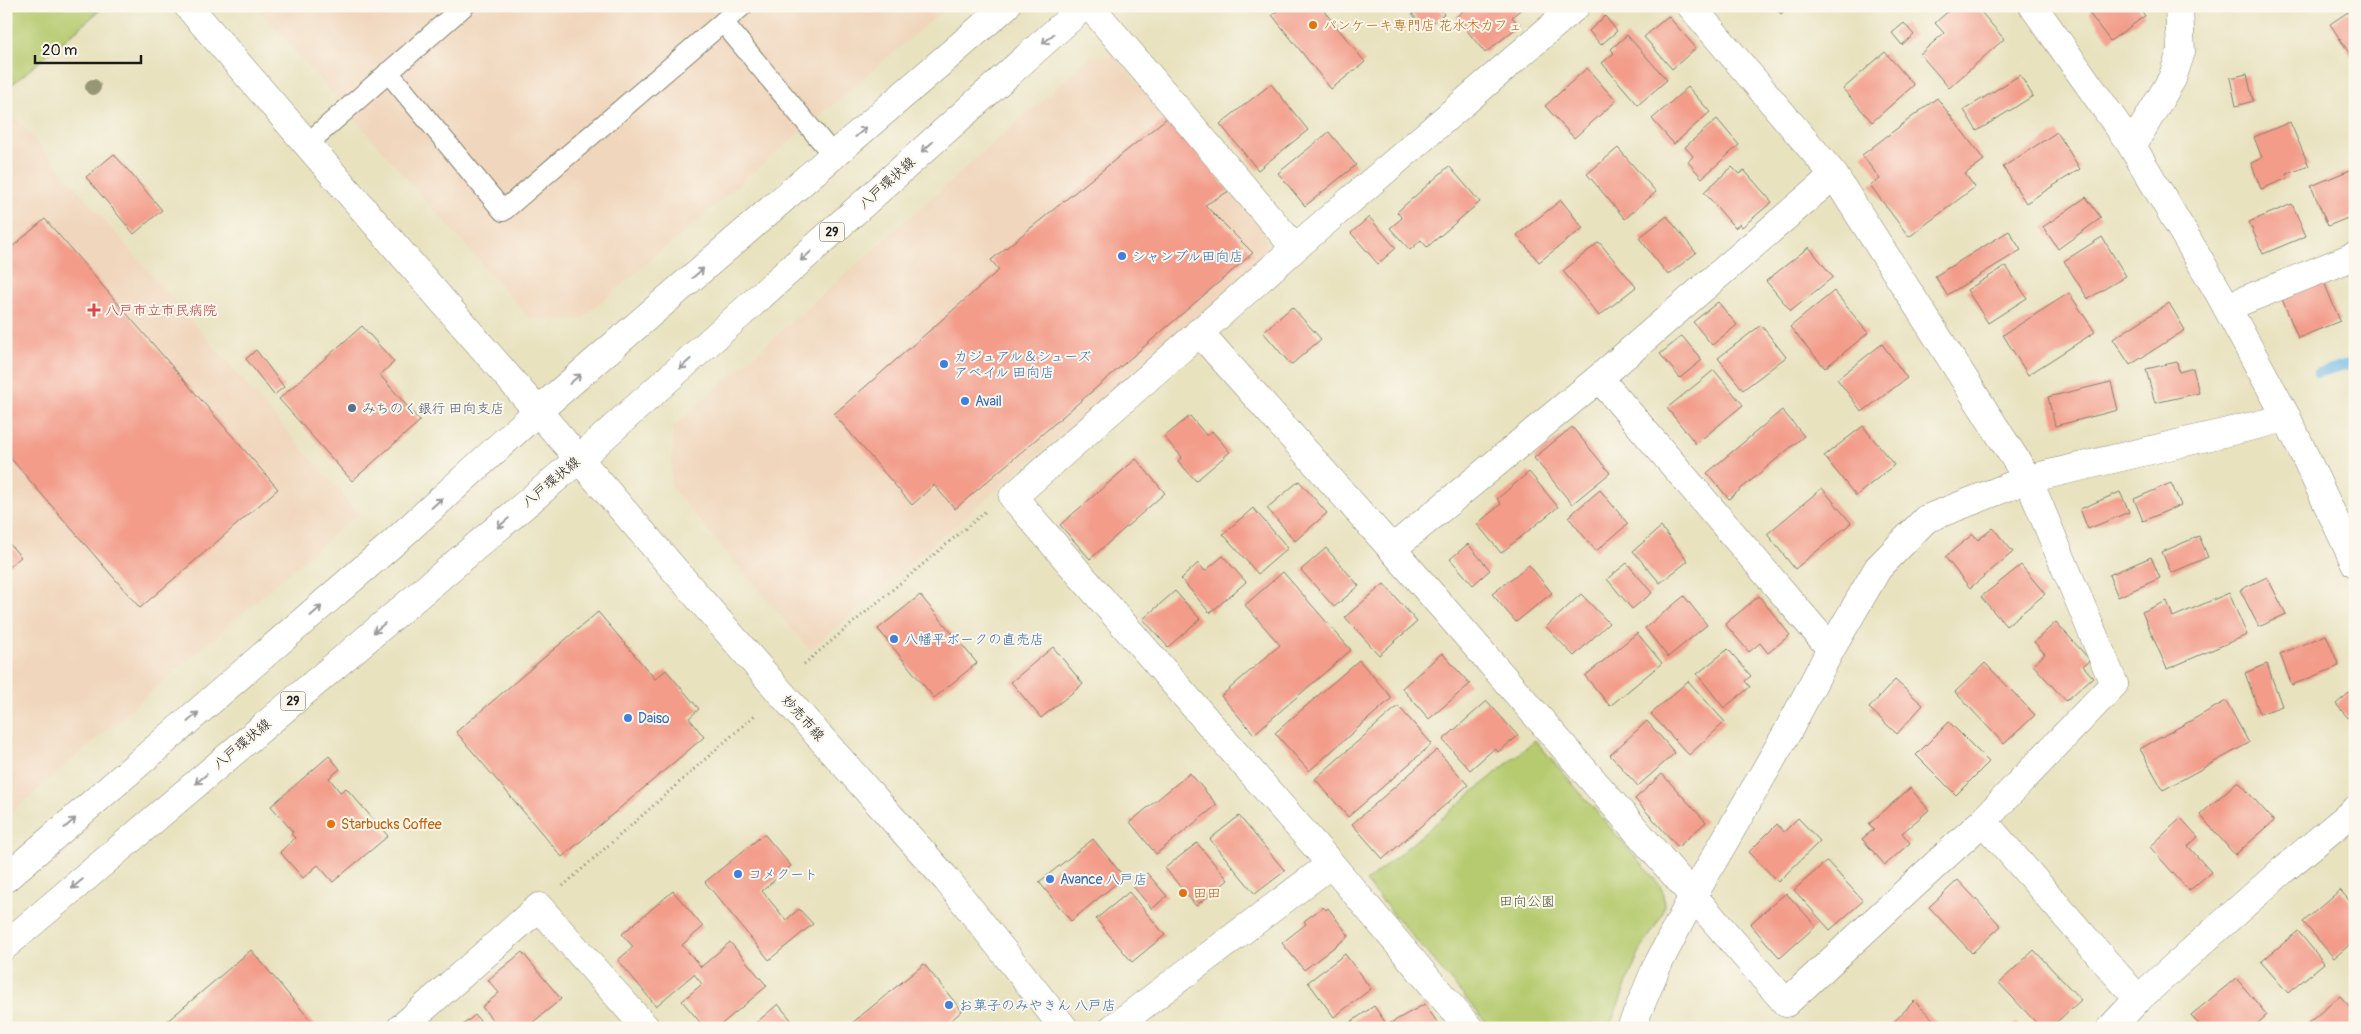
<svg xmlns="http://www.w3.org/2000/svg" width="2361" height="1034" font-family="Pangolin,'Klee One',sans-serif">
<rect width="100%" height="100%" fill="#fbf7ec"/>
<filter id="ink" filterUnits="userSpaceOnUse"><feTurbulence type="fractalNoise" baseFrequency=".02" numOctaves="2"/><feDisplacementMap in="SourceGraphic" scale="10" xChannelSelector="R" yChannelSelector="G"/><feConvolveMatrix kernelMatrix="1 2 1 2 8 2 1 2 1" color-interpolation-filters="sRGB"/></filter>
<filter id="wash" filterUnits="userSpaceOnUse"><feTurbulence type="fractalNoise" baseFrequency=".0096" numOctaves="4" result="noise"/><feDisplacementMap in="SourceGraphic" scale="20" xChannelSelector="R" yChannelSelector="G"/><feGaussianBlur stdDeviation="1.12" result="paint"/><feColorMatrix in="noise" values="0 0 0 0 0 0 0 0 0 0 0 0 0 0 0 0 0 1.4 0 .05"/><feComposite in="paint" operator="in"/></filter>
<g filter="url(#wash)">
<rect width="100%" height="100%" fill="#e8e2bf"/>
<path fill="#f0d6bc" d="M256,6H948L580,320L528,317Z
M1114,56L1265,233L1267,258L810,650L671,487L673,427L1091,57Z
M6,107L358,513L6,817Z"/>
<path fill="#b6cb6f" stroke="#697446" d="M6,6H105L8,88L6,86Z
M1535,740L1658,883L1663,892L1664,906L1662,915L1638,955L1609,1028H1491L1366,882Z"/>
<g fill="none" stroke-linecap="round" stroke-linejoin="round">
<path stroke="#6db8e6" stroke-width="10" d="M2318,373L2355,362"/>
</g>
<g id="blocks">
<path fill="#f39c8a" d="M1284,6H1320L1365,62L1331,89L1272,15Z
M1422,6H1438L1444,14L1425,29L1412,14Z
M1469,6H1525L1512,17L1519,26L1485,53L1456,17Z
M1774,6H1790L1781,14Z
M1954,6H1976L2004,39L1949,88L1920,54L1944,33L1935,23Z
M2098,6H2138L2145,16L2110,41L2089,13Z
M2348,12L2353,19L2355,18V62L2330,24Z
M1605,16L1617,31L1601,45L1589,31Z
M1668,16L1696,48L1672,69L1644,37Z
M1904,23L1914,35L1902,45L1892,33Z
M1627,35L1667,80L1638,105L1602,63L1614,53L1611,49Z
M1885,52L1914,85L1872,122L1843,89Z
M1587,68L1616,101L1574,138L1545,106Z
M2247,74L2253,101L2236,106L2230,78Z
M2020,75L2033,96L1977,131L1964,110Z
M1271,84L1308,130L1258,170L1220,124Z
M1688,87L1710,112L1674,144L1652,119Z
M1937,98L1984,160L1965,174L1975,187L1909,237L1870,185L1880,179L1862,155Z
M1167,118L1229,191L1205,205L1253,253L955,509L934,485L912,505L834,414L999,270L991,260Z
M1717,119L1739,145L1702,178L1688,162L1693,156L1685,147Z
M2290,122L2309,166L2287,174L2288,178L2261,189L2251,163L2262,158L2254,137Z
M1329,132L1356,165L1305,206L1278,173Z
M2057,132L2080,169L2026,203L2003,167Z
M1618,148L1656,192L1625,219L1587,174Z
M114,154L162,210L134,234L86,177Z
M1449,166L1480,202L1427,247L1421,240L1410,250L1390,228L1402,218L1397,212Z
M1732,167L1739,174L1744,170L1772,202L1742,227L1740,224L1735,228L1704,192Z
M2355,168V215L2328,226L2311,186Z
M2086,197L2101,218L2058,249L2043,227Z
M1561,200L1583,228L1539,262L1517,235Z
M2292,204L2306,236L2263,254L2249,222Z
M1667,216L1696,253L1668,275L1639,238Z
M1369,217L1396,248L1378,264L1351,233Z
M45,219L278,489L140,608L6,453V252Z
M2009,231L2021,250L1947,295L1935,276Z
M2102,237L2126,276L2088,299L2064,261Z
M1599,242L1636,287L1599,316L1563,271Z
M1809,247L1833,277L1791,311L1766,281Z
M2006,266L2027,298L1988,323L1967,290Z
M2324,282L2340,321L2298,338L2282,299Z
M1834,291L1868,333L1825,368L1790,327Z
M2069,293L2095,332L2028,375L2003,335Z
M1718,302L1737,325L1712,345L1693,322Z
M2169,303L2185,330L2130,365L2113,339Z
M1292,307L1321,339L1291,365L1263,332Z
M1761,325L1786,357L1743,390L1718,358Z
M362,326L394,362L380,375L420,421L352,481L279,399Z
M1682,336L1702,360L1680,378L1660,354Z
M1882,344L1907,378L1862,412L1837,379Z
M256,350L284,387L274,395L246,359Z
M2177,362L2179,372L2193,368L2199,393L2155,403L2146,369Z
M1714,370L1743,405L1696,444L1667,408Z
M2111,382L2118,410L2055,426L2048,397Z
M1782,410L1804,436L1729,499L1707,473Z
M1190,416L1207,436L1212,431L1230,452L1196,481L1178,461L1182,457L1164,437Z
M1863,426L1894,465L1856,496L1824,456Z
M1572,427L1610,473L1572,504L1534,458Z
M1136,459L1165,493L1090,559L1060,525Z
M1529,472L1558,507L1501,553L1477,524L1501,504L1497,499Z
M1299,481L1327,513L1295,541L1267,508Z
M2171,483L2181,505L2143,521L2134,499Z
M1822,488L1851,523L1795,569L1767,534Z
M1600,490L1628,524L1596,551L1568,517Z
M2120,492L2129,512L2088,529L2080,509Z
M1253,508L1288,548L1258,574L1223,534Z
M1661,527L1688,561L1660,583L1633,551Z
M1993,528L2013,552L1970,588L1945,557L1973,534L1978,540Z
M2199,536L2208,557L2171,573L2162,552Z
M6,540L21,557L6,569Z
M1468,544L1490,570L1473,585L1450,559Z
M1326,548L1359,586L1334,607L1301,570Z
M1223,556L1246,582L1210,613L1181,579L1198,563L1205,571Z
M2151,557L2160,578L2118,597L2109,575Z
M1627,563L1652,593L1632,609L1607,579Z
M1529,565L1552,593L1516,622L1492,594Z
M2021,565L2045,594L2006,626L1981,597Z
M1283,572L1351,650L1254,734L1221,696L1280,645L1245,605Z
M2267,577L2286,614L2259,627L2240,590Z
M1384,584L1417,622L1379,655L1345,617Z
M1175,591L1200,619L1168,647L1143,619Z
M2229,593L2247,635L2167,669L2142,612L2167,601L2173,617Z
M1581,594L1609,623L1574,656L1546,627Z
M920,595L977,663L934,698L878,629Z
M1684,596L1707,625L1668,657L1645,628Z
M1759,596L1790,635L1768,653L1760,643L1749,652L1725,624Z
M598,612L655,679L666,670L699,709L689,718L704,737L562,857L456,732Z
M2056,622L2090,660L2083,666L2093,677L2066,701L2033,665L2045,654L2034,642Z
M1637,633L1662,663L1610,706L1585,676Z
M2326,635L2339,666L2292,685L2280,654Z
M1053,647L1083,684L1041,718L1011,682Z
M1728,649L1751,676L1745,681L1750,687L1724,708L1697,674Z
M1442,653L1470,684L1429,719L1402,688Z
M1359,660L1392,698L1309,771L1275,733Z
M1985,663L2035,715L2004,744L1955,692Z
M2267,664L2282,706L2260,714L2245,673Z
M1895,680L1923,705L1897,734L1869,708Z
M1688,681L1725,722L1689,755L1651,714Z
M2355,688V726L2336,704Z
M1487,701L1518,736L1498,752L1495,748L1470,770L1443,740Z
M2226,701L2249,743L2163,790L2140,749Z
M1398,706L1432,744L1348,817L1315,779Z
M1647,721L1675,753L1638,786L1610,755Z
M1949,722L1989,762L1956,795L1916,755Z
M1437,750L1468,785L1383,859L1352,824Z
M329,756L340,769L329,778L340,792L346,788L388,836L333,882L318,865L303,878L280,852L295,838L291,834L293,832L271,806Z
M1190,773L1217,805L1156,854L1130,822Z
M1662,774L1706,822L1678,847L1635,799Z
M2238,781L2274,821L2235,855L2200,815Z
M1910,788L1929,810L1902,833L1910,843L1885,865L1862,839L1874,829L1869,824Z
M1239,816L1285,871L1255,894L1210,839Z
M1798,818L1820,841L1778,882L1749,852L1777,824L1784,832Z
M2181,818L2198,837L2188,846L2211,872L2189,891L2150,847Z
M764,834L791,866L762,891L786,920L799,909L813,924L769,960L705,882Z
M1093,839L1124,877L1071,921L1039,882Z
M1197,843L1228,880L1196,906L1165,868Z
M1827,861L1863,901L1830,930L1794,890Z
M1147,873L1167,896L1152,909L1132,885Z
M1958,880L2001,926L1972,953L1929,907Z
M2340,890L2355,907V940L2334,958L2303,922Z
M673,891L703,927L682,945L701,967L730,942L767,986L717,1028H705L682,1001L702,984L694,974L656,1006L618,960L633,947L622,934Z
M1129,892L1165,935L1132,962L1096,919Z
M1786,893L1816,926L1780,958L1750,924Z
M1323,907L1326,910L1328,908L1349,936L1304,970L1282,943L1306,924L1304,921Z
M2298,931L2324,963L2288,993L2261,962Z
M251,950L317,1028H169L165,1023Z
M2034,950L2081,1000L2050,1028H2041L1999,983Z
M522,952L561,999L526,1028H499L482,1007L499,993L488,980Z
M1345,954L1371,989L1334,1017L1308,982Z
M924,964L962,1011L942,1028H846Z
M2236,978L2267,1015L2252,1028H2202L2191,1015Z
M2340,996L2350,1007L2355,1003V1028H2310L2307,1024Z
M1914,1001L1938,1024L1935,1028H1888Z
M778,1004L798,1028H750Z
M1425,1004L1441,1028H1342L1374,1006L1387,1025Z
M475,1015L486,1028H459Z
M2016,1023L2021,1028H2011Z"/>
</g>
</g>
<g filter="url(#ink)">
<use href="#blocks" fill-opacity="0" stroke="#827f6e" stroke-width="1"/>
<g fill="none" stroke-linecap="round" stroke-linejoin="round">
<g stroke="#827f6e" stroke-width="22">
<path id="lane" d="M742,6L723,22L833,155
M388,72L503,211L723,22
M307,144L464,6"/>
</g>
<g stroke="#827f6e" stroke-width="29">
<path id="street" d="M1090,6L1295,248
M2132,146L2172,79L2181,52L2179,6
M2227,307L2355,256
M1199,332L1392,549L1786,1003L1983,821L2114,684L2028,479L1834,175L1691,6
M1599,378L1831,649
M1392,549L1599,378L1834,175
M1983,821L2138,999
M401,1028L539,907L646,1028
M1113,1028L1331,864
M1469,1028L1331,864L1013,497L1295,248L1576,6
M1631,1028L1656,968L1693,896L1788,731L1831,649L1878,568L1926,519L2028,479L2287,418"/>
</g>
<g stroke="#827f6e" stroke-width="29">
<path id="secondary" d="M188,6L780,692L947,880L1064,1028
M2033,6L2132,146L2219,293L2287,418L2355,563
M2111,1028L2138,999L2283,870L2355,810"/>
</g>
<g stroke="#827f6e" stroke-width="29">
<path id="primary" d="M6,878L391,545L538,411L1006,6
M6,945L580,458L1084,6"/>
</g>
<path stroke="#827f6e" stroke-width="3" stroke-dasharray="1 4" stroke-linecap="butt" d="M804,664L985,512
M563,886L756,714"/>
<use href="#lane" stroke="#fff" stroke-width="20"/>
<use href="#street" stroke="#fff" stroke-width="28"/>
<use href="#secondary" stroke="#fff" stroke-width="28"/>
<use href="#primary" stroke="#fff" stroke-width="28"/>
</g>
<circle fill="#969775" cx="93" cy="87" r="8"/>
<defs><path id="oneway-shaft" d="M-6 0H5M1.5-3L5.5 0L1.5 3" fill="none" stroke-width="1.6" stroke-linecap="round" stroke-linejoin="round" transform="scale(1.25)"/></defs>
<g stroke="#999">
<use href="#oneway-shaft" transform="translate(1048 39) rotate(138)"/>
<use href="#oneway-shaft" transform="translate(861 132) rotate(-41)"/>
<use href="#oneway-shaft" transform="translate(927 147) rotate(138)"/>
<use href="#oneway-shaft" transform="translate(806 256) rotate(138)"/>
<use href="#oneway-shaft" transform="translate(698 273) rotate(-41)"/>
<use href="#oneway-shaft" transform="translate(685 364) rotate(138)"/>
<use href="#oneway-shaft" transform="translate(575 379) rotate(-41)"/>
<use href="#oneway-shaft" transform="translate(437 503) rotate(-42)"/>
<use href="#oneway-shaft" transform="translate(503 523) rotate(140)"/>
<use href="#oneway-shaft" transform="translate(316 611) rotate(-41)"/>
<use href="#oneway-shaft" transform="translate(379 628) rotate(140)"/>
<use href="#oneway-shaft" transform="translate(193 717) rotate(-41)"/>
<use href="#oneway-shaft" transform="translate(201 779) rotate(140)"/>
<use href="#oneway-shaft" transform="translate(70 823) rotate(-41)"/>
<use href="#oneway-shaft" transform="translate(77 884) rotate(140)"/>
</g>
</g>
<g fill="#e8710a" stroke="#fbf7ec" stroke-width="2">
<circle cx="1313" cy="25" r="5"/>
<circle cx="331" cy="824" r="5"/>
<circle cx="1183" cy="893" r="5"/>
</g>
<g fill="#3f7fe0" stroke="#fbf7ec" stroke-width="2">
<circle cx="1122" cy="256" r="5"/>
<circle cx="944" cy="364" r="5"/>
<circle cx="965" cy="401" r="5"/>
<circle cx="894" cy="639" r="5"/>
<circle cx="628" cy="718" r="5"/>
<circle cx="738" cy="874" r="5"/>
<circle cx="1050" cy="879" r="5"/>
<circle cx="949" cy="1005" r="5"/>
</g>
<path fill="#e0444e" stroke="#fbf7ec" stroke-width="2" d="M91.5 302.5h5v5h5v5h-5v5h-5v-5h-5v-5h5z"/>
<circle fill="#5c6f8a" stroke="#fbf7ec" stroke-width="2" cx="352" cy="408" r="5"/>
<g text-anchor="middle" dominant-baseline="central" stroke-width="4" stroke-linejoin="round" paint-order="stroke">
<g fill="#fbf7ec" stroke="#5f5e5a" stroke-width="1">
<rect x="819.5" y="222.5" width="25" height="19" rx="4"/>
<rect x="280.5" y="691.5" width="25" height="19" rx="4"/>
</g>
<g font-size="12" font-weight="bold" fill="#1c1c1c">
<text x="832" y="232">29</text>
<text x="293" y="701">29</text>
</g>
<g font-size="14" fill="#c56008" stroke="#fbf7ec" text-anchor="start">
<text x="1323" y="25">パンケーキ専門店 花水木カフェ</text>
<text x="341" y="824">Starbucks Coffee</text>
<text x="1193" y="893">田田</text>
</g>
<g font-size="14" fill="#1c1c1c" stroke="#fbf7ec">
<text transform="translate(887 183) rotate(-42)">八戸環状線</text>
<text transform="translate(551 482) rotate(-40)">八戸環状線</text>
<text transform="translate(803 718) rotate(48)">妙売市線</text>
<text transform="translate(242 744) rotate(-40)">八戸環状線</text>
</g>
<g font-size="14" fill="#366cbe" stroke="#fbf7ec" text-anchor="start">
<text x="1132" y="256">シャンブル田向店</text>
<text x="954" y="356">カジュアル＆シューズ<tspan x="954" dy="16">アベイル 田向店</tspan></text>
<text x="975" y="401">Avail</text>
<text x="904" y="639">八幡平ポークの直売店</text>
<text x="638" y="718">Daiso</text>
<text x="748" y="874">コメクート</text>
<text x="1060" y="879">Avance 八戸店</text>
<text x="959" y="1005">お菓子のみやきん 八戸店</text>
</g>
<g font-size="14" fill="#be3a42" stroke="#fbf7ec" text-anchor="start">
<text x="105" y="310">八戸市立市民病院</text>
</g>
<g font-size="14" fill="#4e5e75" stroke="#fbf7ec" text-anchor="start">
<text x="362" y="408">みちのく銀行 田向支店</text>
</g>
<g font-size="14" fill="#525939" stroke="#fbf7ec">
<text x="1527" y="901">田向公園</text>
</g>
</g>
<rect width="2361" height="1034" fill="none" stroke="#fbf7ec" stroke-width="25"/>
<path d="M35 55v8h106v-8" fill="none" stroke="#1c1c1c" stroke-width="2.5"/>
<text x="42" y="55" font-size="15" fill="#1c1c1c" stroke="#fbf7ec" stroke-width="4" paint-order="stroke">20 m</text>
</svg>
